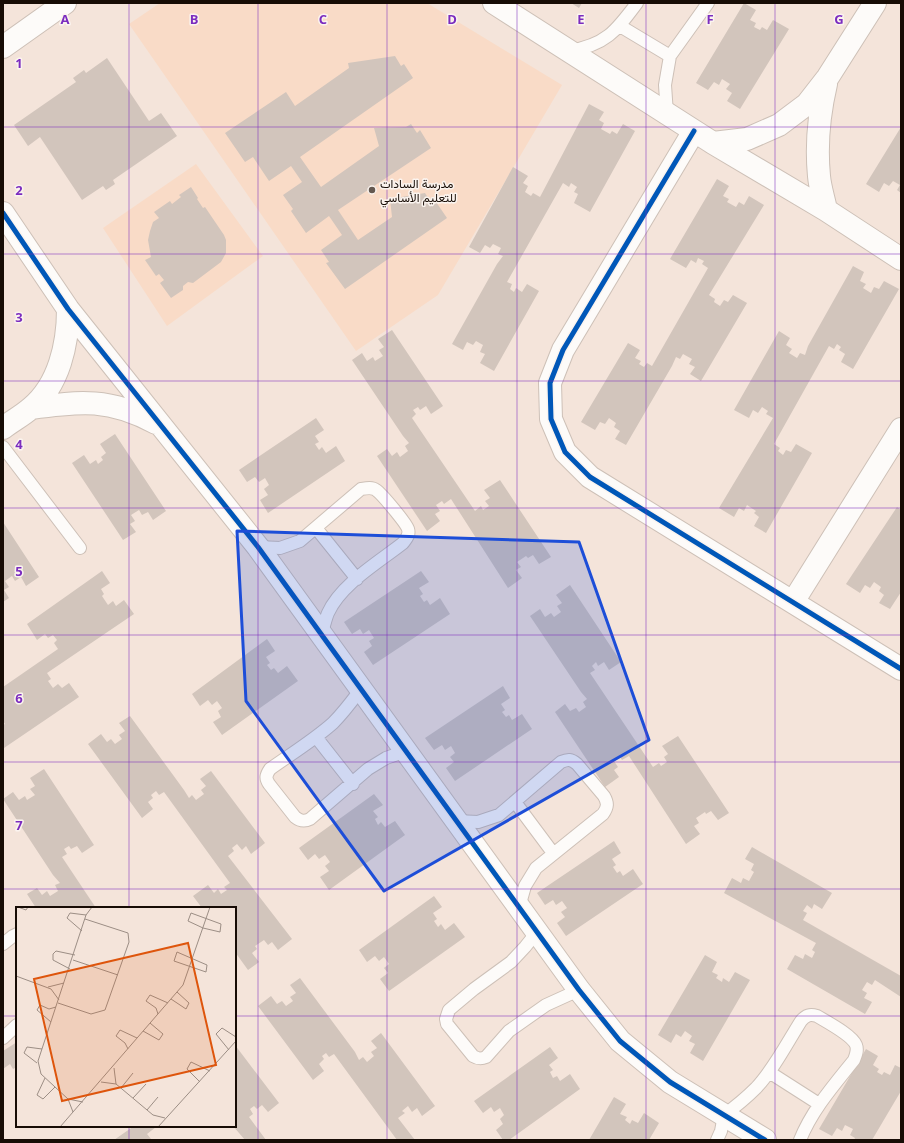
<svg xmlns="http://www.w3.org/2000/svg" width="904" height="1143" font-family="'Open Sans',Vazirmatn,sans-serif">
<rect width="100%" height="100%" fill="#f4e4da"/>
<path fill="#f9dbc7" d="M160,3H427L562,85L438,295L356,351L129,24Z
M196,164L263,256L167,326L103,228Z"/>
<path fill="#d2c5bc" d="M571,3H582L579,8Z
M744,3L756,10L750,20L756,23L754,27L760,30L762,27L767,30L773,20L789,29L740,109L727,101L732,93L726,89L730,84L722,79L719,85L714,82L708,90L696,83Z
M395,56L401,66L404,64L413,78L300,157L321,187L379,146L374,128L406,127L411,124L417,133L420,130L431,148L338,210L358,240L392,217L390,199L425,193L430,201L434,199L447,218L345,289L326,263L329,262L321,250L342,235L329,216L306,233L291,211L293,209L283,195L302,182L291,166L269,181L253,157L245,162L225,133L286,92L295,106L349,68L348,63Z
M107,58L149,121L161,113L177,136L113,180L115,184L106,190L103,186L82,200L40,137L28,146L14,125L76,82L73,78L84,70L86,73Z
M589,104L604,112L599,120L604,123L601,129L610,134L612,131L617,134L623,124L635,131L590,212L574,203L578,194L574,192L577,187L571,183L569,187L563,183L507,282L512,284L510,289L514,292L516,288L522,292L527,284L539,291L494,371L480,363L485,354L480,352L483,345L476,341L473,345L467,342L463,350L452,344L497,264L503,256L498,254L501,248L493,244L490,248L485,245L480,253L469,247L513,167L528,176L523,183L528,186L525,192L531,196L533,193L540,197Z
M901,127V193L897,190L900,185L893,181L889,186L884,183L879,192L866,184Z
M717,179L729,186L723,196L729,199L727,202L736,207L739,202L744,205L749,196L764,205L709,295L715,299L714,302L720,306L724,300L728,302L733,295L747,303L701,381L690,374L695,367L689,364L692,359L683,354L680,359L676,357L672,366L626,445L615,439L620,431L614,427L616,423L609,418L605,424L600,422L595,430L581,422L628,343L640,350L635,358L641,361L639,364L644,367L647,363L652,366L708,268L702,264L704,261L698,258L696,263L691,260L686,268L670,259Z
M191,187L198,198L197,199L203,208L205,207L224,235L226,240V253L221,262L193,283L188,282L183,286V290L171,298L160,283L164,280L159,274L156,276L145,260L151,257L148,240L150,231L153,222L159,218L154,212L170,201L172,204L181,197L179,195Z
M853,266L864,272L860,281L866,284L863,288L871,293L874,287L879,289L884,281L899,289L853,369L841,362L845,354L839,350L841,347L837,344L834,349L829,346L774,444L780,448L778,451L783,455L786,450L791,452L796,444L812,453L766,533L754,526L759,517L754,513L756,511L747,505L744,511L739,508L734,517L719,508L773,418L766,414L768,411L762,407L758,413L753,410L749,418L734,410L779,331L790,338L786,345L792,349L789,353L797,358L800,353L805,355L808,346Z
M392,330L443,406L431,414L426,406L420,410L418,407L413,410L416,414L412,418L475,511L481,506L483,510L489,506L485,501L490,498L484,490L500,480L551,557L539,564L533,555L528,558L526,556L517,562L521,567L516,570L522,578L508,588L451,499L444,504L442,501L436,505L440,511L435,514L440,521L427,531L377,456L387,449L392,456L397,452L400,457L408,451L405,446L409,443L403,436L352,360L362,353L367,361L373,357L375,361L383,356L379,350L384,347L378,339Z
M316,418L324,430L315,436L319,442L315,444L319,450L322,447L326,453L336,446L345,461L268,513L260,500L268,495L264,489L269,485L265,478L259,482L255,477L247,482L239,470Z
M115,434L166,511L153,520L148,512L142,515L139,510L131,515L135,521L130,524L136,532L123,540L72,463L84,455L90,464L96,460L98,464L103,460L101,457L106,453L100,444Z
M897,507L901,510V592L890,609L879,603L884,595L879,591L881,587L874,582L870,588L865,585L860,593L846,584Z
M3,522L39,577L26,586L21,577L15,581L12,576L5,581L9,587L4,590L9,598L3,602Z
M102,571L110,583L101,589L104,594L102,596L108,605L113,601L116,606L124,600L134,614L47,673L51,679L48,681L53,688L58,684L62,688L69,683L79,697L4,748L3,746V734L4,733L3,725L5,724L3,721V687L58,649L54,643L57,640L53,635L48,638L45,634L37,640L27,624Z
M421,571L429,582L419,588L423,594L420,596L424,602L427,600L430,605L440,598L450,614L373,665L364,652L372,646L369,641L374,638L369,630L363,634L360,629L352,634L344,622Z
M570,585L621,662L609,670L604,662L598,666L596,662L592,666L595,670L590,673L653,767L659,763L661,766L667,762L664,757L668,754L662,746L678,736L729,813L718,820L711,811L706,814L705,812L696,818L699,823L694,826L700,834L686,844L629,756L622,760L620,757L614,761L618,767L614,770L619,777L605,787L555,712L565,704L570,711L576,708L579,712L586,707L583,702L587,699L581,692L530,616L540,609L545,617L551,613L554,617L561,612L557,606L562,603L556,595Z
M267,639L275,651L266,657L270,663L267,665L271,670L274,668L278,673L287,666L298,681L222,735L213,722L221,717L218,711L222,708L217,701L212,705L208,700L200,706L192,694Z
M503,686L510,698L501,704L505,710L502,712L506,717L509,715L512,720L522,714L532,729L455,781L446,768L454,762L450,757L455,753L451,746L445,750L442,745L434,750L425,738Z
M130,716L184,790L189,798L192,795L196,800L204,794L201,790L206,786L200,779L211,771L265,843L251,854L246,846L242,850L237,844L232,848L234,851L228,856L292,939L278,950L272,942L268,945L264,940L255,946L257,949L252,953L259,962L248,970L235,952V908H202L193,896L208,885L214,893L218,889L221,894L227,890L224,887L230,883L164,792L159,795L156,791L151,795L153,798L148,802L153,809L142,818L88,744L101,734L107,742L111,739L115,744L122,739L119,735L125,731L119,723Z
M44,769L94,845L82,853L77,846L71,849L69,846L64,849L67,854L62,857L96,908H36L27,894L37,888L42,895L47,891L50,896L58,891L55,885L60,883L53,875L3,799L13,792L19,800L25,796L27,800L35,795L30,789L35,786L30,778Z
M374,794L383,805L373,811L378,817L375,819L378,825L381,822L385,827L395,821L405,835L329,890L320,877L329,871L325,866L330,862L325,855L319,859L315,854L308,860L299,848Z
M614,841L621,853L612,859L616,865L613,867L617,873L620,871L623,876L633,869L643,884L566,936L557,923L565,917L561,912L567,908L562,901L556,905L553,900L545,905L537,893Z
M752,847L832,893L822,909L814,904L812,909L807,905L803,911L807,913L803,920L901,976V997L875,980L872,985L867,982L862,990L867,993L864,998L872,1002L865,1014L787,969L795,955L803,959L805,954L812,958L815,952L812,950L816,943L724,893L732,878L741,883L743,878L749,881L754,872L751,870L754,864L745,859Z
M434,896L442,907L433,913L437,919L434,921L438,927L441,924L445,930L454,923L465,937L389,991L380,979L388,973L384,968L389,964L384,957L379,961L375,956L367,962L359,950Z
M705,955L717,962L712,972L718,975L716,978L722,982L723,978L729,982L735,972L750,980L703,1061L690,1053L695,1044L689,1041L692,1036L685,1031L681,1037L676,1034L671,1043L658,1035Z
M300,978L355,1052L359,1060L363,1057L367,1062L374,1056L371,1052L377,1048L371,1041L381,1033L435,1106L422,1116L417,1108L412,1112L408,1106L402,1111L405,1113L398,1118L415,1140H397L334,1054L329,1057L326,1053L322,1056L324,1059L319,1064L324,1071L313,1080L258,1006L271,996L277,1004L282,1001L286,1006L293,1001L290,997L296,993L290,985Z
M17,1042V1067L13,1069L10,1064L3,1069V1051Z
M235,1045L279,1103L268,1112L262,1105L257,1109L254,1106L250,1109L253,1114L249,1117L266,1140H245L233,1126H235Z
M550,1047L558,1058L549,1065L553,1070L550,1072L553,1078L557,1076L560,1081L570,1074L580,1089L509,1140H503L496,1130L503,1124L500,1119L504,1115L500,1108L494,1112L491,1107L483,1113L474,1101Z
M866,1049L878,1056L873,1065L879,1069L877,1072L882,1075L884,1072L890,1075L895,1065L901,1068V1091L872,1140H854L855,1138L850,1135L853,1129L845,1125L842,1131L837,1128L832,1136L819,1129Z
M614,1097L626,1104L620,1114L627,1117L625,1120L630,1124L632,1120L638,1123L644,1113L659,1123L649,1140H589Z
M134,1126H155L156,1127L147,1134L151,1139L150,1140H114Z"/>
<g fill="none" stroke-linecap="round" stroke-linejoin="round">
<g stroke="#cdc0b7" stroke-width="14">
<path id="service" d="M620,26L670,56
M569,51C606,45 616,31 637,3
M667,114L665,85L670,56L708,3
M3,447L80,548
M316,528L357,579
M258,547L280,548L300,541L361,489C367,488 372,487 376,490C382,494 406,523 408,529C410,535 406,539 403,543C379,562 341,584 328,613C325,620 324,628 321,634
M361,689C352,701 344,712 333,723C314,740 291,754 270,769C266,775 265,778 269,784L295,817C300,821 304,822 310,819L368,769L386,758L406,751
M316,737L353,784
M515,802L553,853
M456,821L478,822L499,815L561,762C568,759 571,759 577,764L604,796C608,803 608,807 603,814L536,868L525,886L519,907
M537,932L525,947L511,962L474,989L449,1010L446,1019L447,1024L473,1056C478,1059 481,1059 486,1057L509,1031L546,1005L579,990
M3,944L13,936L17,934
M3,1038L17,1025
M769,1072L819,1104
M717,1140L721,1131L724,1115C735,1107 746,1098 756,1088C774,1069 787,1043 801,1021C806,1015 810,1014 817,1016C827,1022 852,1035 856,1045C858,1050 856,1055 854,1060C834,1085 812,1110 800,1140"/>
</g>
<g stroke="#cdc0b7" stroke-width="24">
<path id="minor" d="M494,3L713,143L826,210L901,259
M3,47L65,3
M694,131L563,350L550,383L551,419L565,452L590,477L901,669
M713,143L747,139L779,125L807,104L828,77L875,3
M826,210C824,199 820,188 819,176C816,145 819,114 826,84
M3,213L68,309L258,547L579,990L620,1041L670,1082L765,1140
M31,408C81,401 110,398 156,423
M3,428C12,421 22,416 31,408C59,385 68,344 68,309
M793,602L901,429"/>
</g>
<use href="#service" stroke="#fdfbf9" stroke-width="12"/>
<use href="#minor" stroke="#fdfbf9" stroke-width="22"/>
<g stroke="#fbf4ef" stroke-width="8">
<path id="cycleway" d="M694,131L563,350L550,383L551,419L565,452L590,477L901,669
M3,213L68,309L258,547L579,990L620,1041L670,1082L765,1140"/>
</g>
<use href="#cycleway" stroke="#0057b8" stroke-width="5"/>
</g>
<path fill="#1d4ed8" fill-opacity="0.2" stroke="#1d4ed8" stroke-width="3" stroke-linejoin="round" d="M237,531L579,542L649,740L384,891L246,701Z"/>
<path fill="none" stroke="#7b2cbf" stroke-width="1" stroke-opacity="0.55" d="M129,3V908M258,3V1140M387,3V1140M517,3V1140M646,3V1140M775,3V1140M3,127H901M3,254H901M3,381H901M3,508H901M3,635H901M3,762H901M3,889H901M3,1016H17M235,1016H901M129,1126V1140"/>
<circle fill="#645850" stroke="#fbf4ef" stroke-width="1.5" cx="372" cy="190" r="4"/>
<g text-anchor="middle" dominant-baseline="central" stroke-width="3" stroke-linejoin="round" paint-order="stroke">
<g font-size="12" fill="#170c05" stroke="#fbf4ef" text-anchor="start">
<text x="380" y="183">مدرسة السادات<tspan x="380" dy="14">للتعليم الأساسي</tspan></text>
</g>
</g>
<g transform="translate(16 907)">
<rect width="220" height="220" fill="#f4e4da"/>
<path fill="none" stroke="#9c8e85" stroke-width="1" d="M2,0L10,3L12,0M175,6L205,17L204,25L187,21L172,14ZM66,24L51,11L54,6L70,8M161,45L191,58L190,65L158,54ZM57,53L102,68M54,62L37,53V47L40,44L59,48M0,69L35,82L43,93M32,80L48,76M155,92L170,102L173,96L161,85M42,96L75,107L89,103L113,35L112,26L69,12M142,107L140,101L130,94L134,88L152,96M35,115L21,103L24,98L33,102L40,100M127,124L143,133L147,127L134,116M112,142L109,136L100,129L104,123L121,131M213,143L200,127L206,121L220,130M21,156L8,146L11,140L26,142M98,161L100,177M29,171L21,188L27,192L39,180M85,175L100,177L137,208L149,211M184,175L171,162L175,155L194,164M105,181L117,166M117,191L130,177M52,192L67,195M131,203L142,190M57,205L52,192L25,167L22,154L70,8L76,0M44,220L167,78L194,0M142,220L220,134"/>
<path fill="#de550c" fill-opacity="0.15" stroke="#de550c" stroke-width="2" d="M172,36L200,158L46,194L18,72Z"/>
<rect width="220" height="220" fill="none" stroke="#170c05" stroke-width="2"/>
</g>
<g font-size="13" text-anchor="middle" font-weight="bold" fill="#7b2cbf" stroke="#fbf4ef" stroke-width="3" stroke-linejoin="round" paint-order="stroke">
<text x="65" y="24">A</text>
<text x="194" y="24">B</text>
<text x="323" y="24">C</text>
<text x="452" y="24">D</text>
<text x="581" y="24">E</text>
<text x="710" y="24">F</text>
<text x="839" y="24">G</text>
<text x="19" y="68">1</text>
<text x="19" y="195">2</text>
<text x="19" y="322">3</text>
<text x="19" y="449">4</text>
<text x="19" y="576">5</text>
<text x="19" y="703">6</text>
<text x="19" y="830">7</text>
</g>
<rect width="904" height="1143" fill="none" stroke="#170c05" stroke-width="8"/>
</svg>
